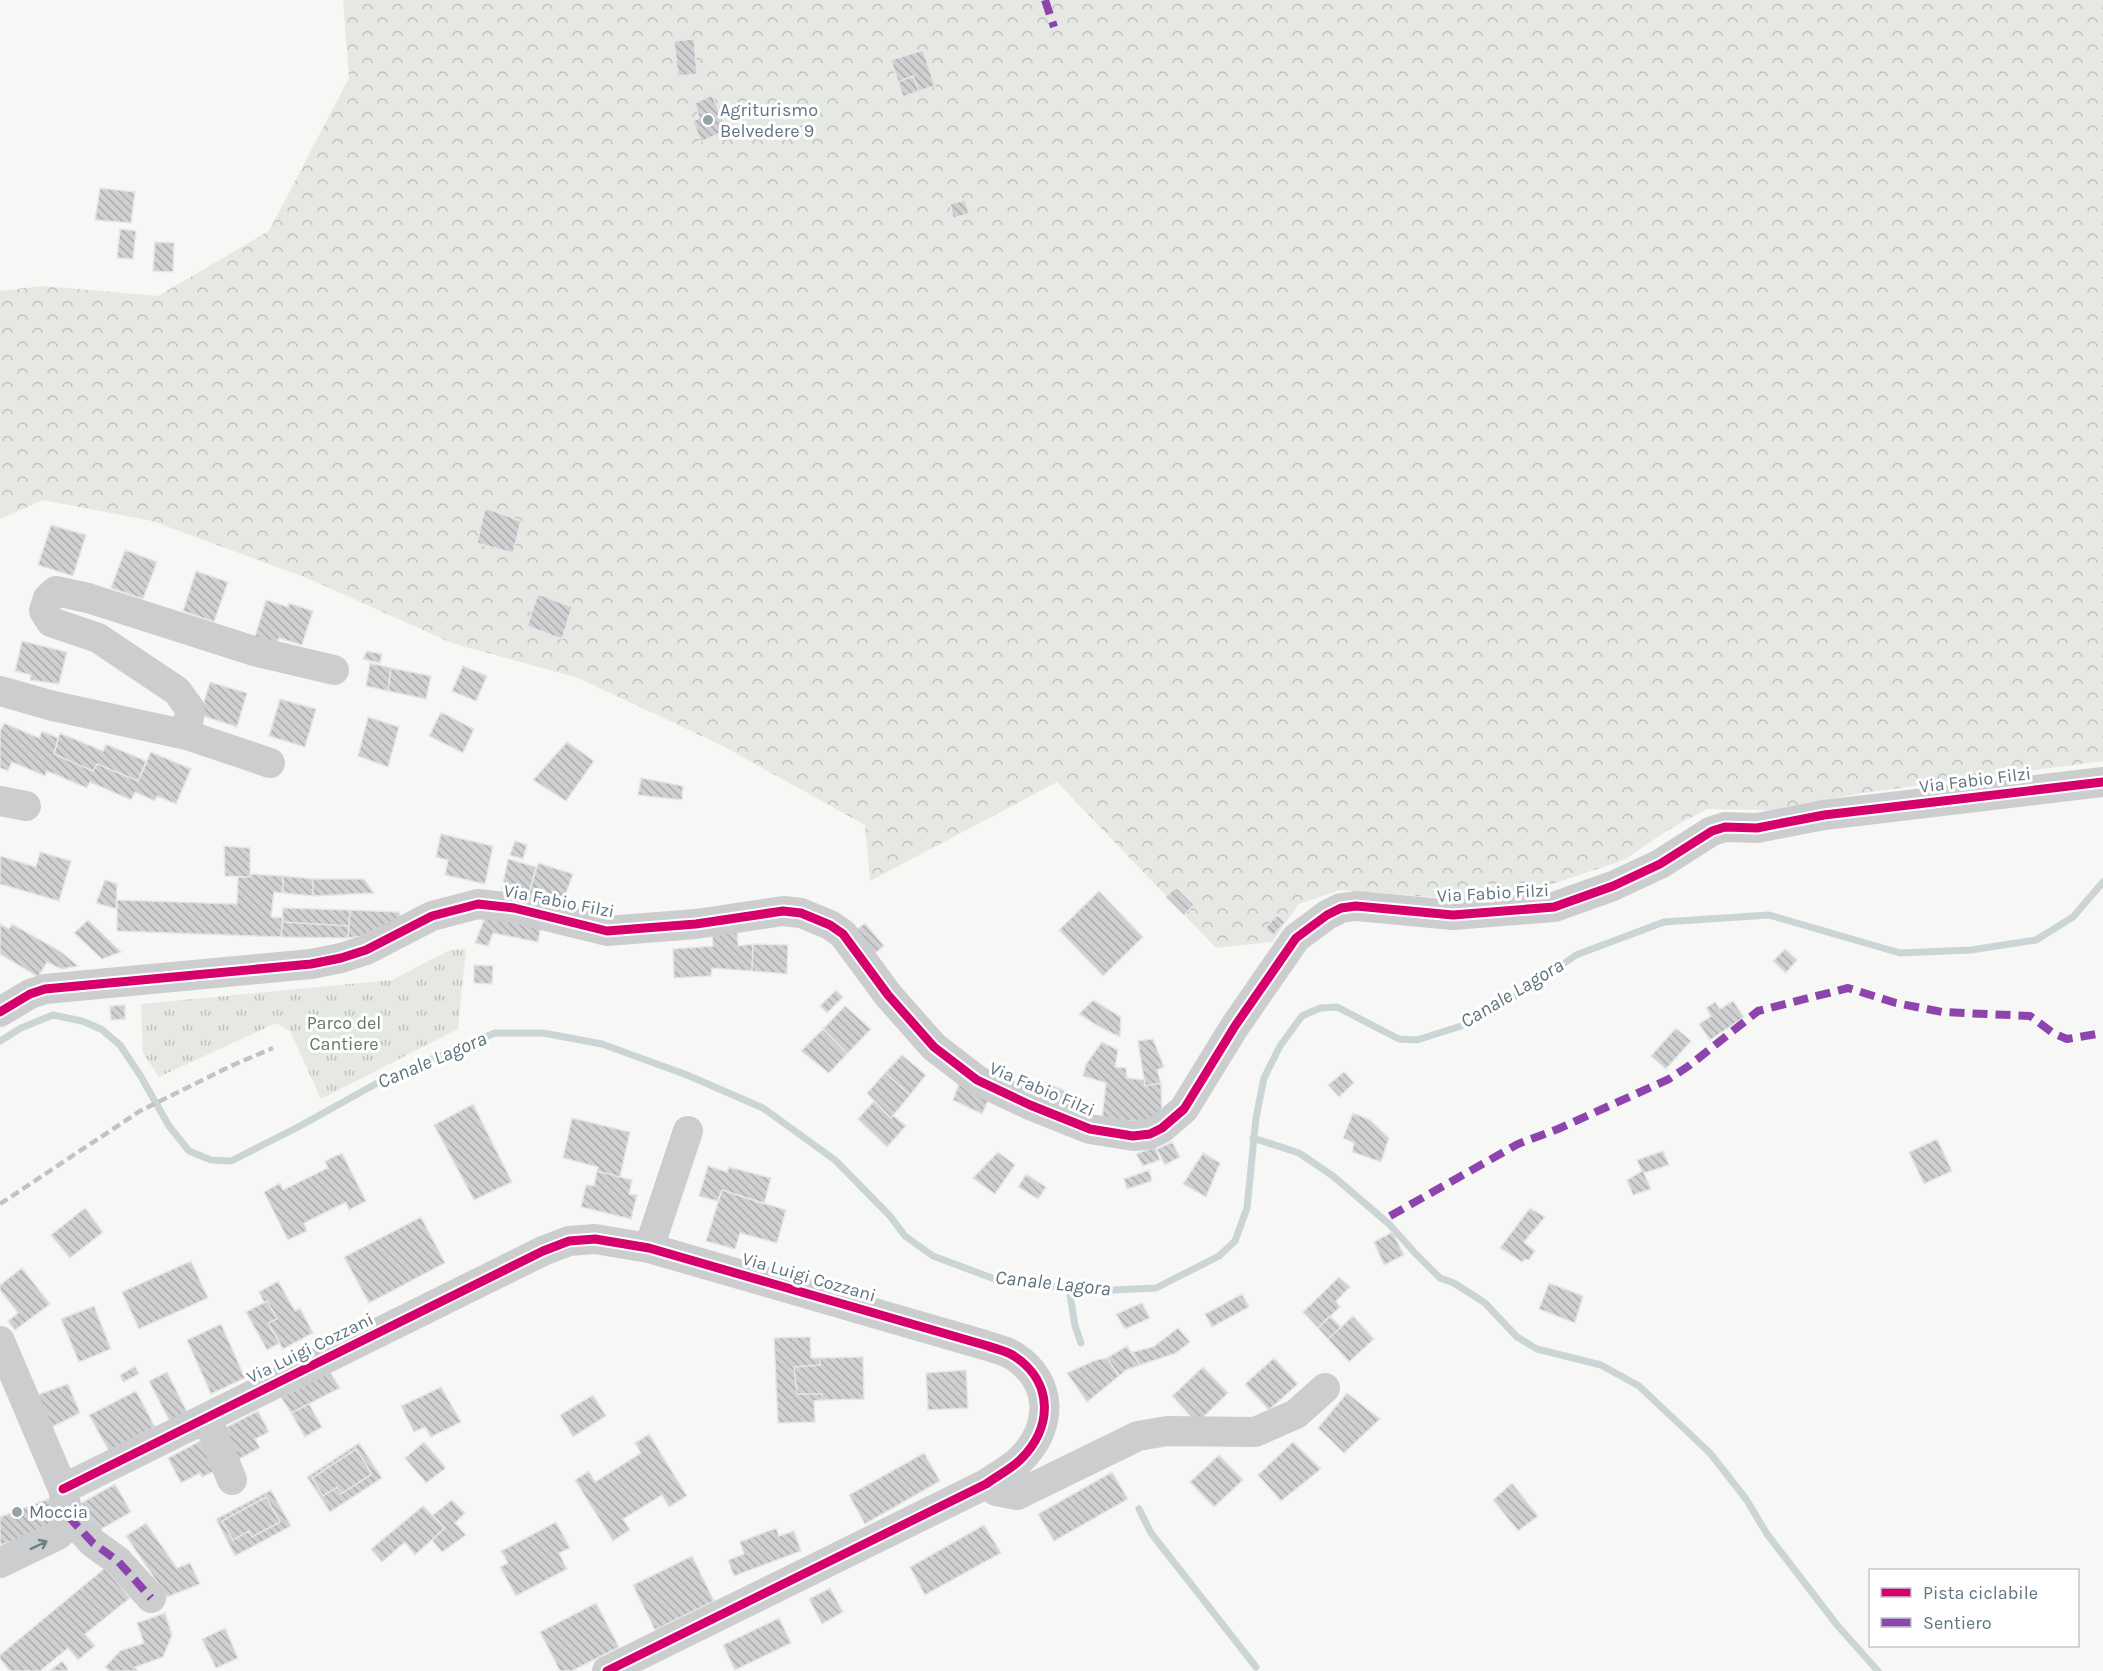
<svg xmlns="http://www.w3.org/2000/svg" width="2103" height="1671" font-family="Karla,sans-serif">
<defs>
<pattern id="forest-crowns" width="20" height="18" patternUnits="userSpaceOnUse" patternTransform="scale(1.5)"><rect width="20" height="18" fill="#e6e9e3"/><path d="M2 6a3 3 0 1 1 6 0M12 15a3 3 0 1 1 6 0" fill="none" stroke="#bec1bd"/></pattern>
<pattern id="park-tufts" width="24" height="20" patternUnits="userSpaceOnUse" patternTransform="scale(1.5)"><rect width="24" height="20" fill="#e6e9e3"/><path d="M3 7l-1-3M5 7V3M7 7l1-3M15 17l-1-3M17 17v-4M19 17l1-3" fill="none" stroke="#bec1bd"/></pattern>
<pattern id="building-back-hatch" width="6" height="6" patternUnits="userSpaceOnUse" patternTransform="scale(1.5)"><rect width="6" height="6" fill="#ced0d1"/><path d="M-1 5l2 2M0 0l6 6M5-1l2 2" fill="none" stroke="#abadaf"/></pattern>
</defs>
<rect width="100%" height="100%" fill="#f7f7f6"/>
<path fill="url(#forest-crowns)" d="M343,0H2103V761L1862,793L1771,810L1707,809L1668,830L1624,860L1537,889L1457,899L1340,890L1299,904L1272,942L1216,948L1057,782L870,881L865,825L721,745L578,678L452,643L307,578L152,521L43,500L0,519V291L43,286L158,296L269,231L349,78Z"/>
<path fill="url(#park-tufts)" d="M466,949L458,1029L321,1099L290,1031L276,1023L159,1077L143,1053L141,1004L392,980L450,950Z"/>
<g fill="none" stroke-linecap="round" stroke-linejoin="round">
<path stroke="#cbd5d6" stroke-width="7" d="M0,1041L21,1028L53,1015L82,1021L101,1029L120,1045L140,1075L169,1126L189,1151L211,1160L231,1161L300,1126L388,1077L495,1033H543L602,1044L687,1075L763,1108L835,1160L890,1216L905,1236L933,1256L1000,1281L1093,1291L1156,1288L1219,1256L1235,1241L1247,1208L1256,1118L1264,1078L1280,1046L1302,1016L1320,1008L1337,1007L1399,1039L1417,1040L1461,1026L1529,988L1576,955L1664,922L1769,915L1900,953L1971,950L2036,940L2073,917L2103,882
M1253,1138L1299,1153L1333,1176L1389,1224L1414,1252L1440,1278L1454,1283L1485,1303L1517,1337L1537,1349L1601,1365L1639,1386L1710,1453L1746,1499L1767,1534L1837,1625L1878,1671
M1069,1288L1075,1326L1081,1343
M1139,1509L1151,1533L1256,1667"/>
</g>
<path fill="url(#building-back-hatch)" stroke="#e6e6e6" stroke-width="1.5" d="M694,39L697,74L678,76L674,41Z
M923,50L935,86L919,91L913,76L898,82L891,60Z
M913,76L919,91L903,97L898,82Z
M712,95L727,130L701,142L693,121L699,118L695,103Z
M100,188L135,192L131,223L95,220Z
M965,200L969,214L953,218L950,204Z
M120,229L136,231L133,259L117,258Z
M155,242L174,243L173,272L153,271Z
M485,508L521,521L513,553L477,543Z
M51,525L86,535L73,576L38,565Z
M125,550L157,562L143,599L111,588Z
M196,571L228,582L214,622L183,611Z
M538,594L572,607L562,639L527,626Z
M266,600L288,607L289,603L313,611L302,645L279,638L276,647L254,640Z
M22,641L67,652L59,684L30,680L31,675L15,671Z
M367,651L382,654L380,663L363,659Z
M370,663L391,668L388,691L366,686Z
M463,666L487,676L476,701L452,691Z
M391,668L431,676L426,699L388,691Z
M210,682L247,693L237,727L200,715Z
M280,699L316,709L305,747L269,736Z
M441,712L474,729L463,753L429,736Z
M368,717L399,727L388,767L358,756Z
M4,723L39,738L42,731L58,738L54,754L93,771L97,764L138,781L151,752L191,769L176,804L157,796L155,801L135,792L131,800L90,782L87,788L47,771L45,776L12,762L8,771L0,768V732Z
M60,733L103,751L106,744L146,761L138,781L97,764L93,771L54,754Z
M567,742L594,761L566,801L533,780Z
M641,778L683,786L682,800L638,795Z
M441,834L493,846L485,884L445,875L448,860L436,857Z
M515,841L527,845L523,859L510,855Z
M224,846L250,848V877L225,876Z
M40,852L71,861L59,901L0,884V856L36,867Z
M508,859L536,867L528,897L502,888Z
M538,863L573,874L561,907L528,897Z
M250,874L283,876V893L274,892L271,917L283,918L281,937L117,931V900L237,904L238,877H250Z
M283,876L313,879V896L283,893Z
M313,879H364L374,893L313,896Z
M105,880L117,884L116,909L96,903Z
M1176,887L1194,905L1184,915L1166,897Z
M1099,891L1143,937L1103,976L1059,930Z
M283,908L350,910L349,926L282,922Z
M350,910L399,912L402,921L387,933L348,938Z
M487,912L541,926L538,942L493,933L488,946L475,943Z
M1277,915L1285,922L1273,936L1265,928Z
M88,920L121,952L102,959L74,933Z
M282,922L349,926L348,938L281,937Z
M865,923L884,946L873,955L854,932Z
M0,924L9,929L12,924L60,951L78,966L61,969L47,962L38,977L0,954Z
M737,931L738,946L753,944L752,971L712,968L711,976L674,978L673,949L713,946L712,932Z
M753,944L788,945L787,974L752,971Z
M1785,949L1797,960L1786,973L1773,961Z
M474,965L493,966L492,984L474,983Z
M836,990L843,997L827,1013L820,1006Z
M1093,1000L1121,1017L1120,1037L1098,1026L1079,1014Z
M1733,1001L1744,1017L1710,1040L1699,1024L1711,1016L1706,1008L1715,1002L1720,1009Z
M125,1005V1019L111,1020L110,1006Z
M845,1006L871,1029L847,1054L823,1029Z
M1676,1028L1691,1041L1666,1069L1651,1056Z
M823,1029L847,1054L829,1073L801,1051Z
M1153,1039L1164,1067L1157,1070L1161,1083L1145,1086L1138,1041Z
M1102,1042L1118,1050L1115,1067L1126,1068L1127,1078L1145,1080V1086L1161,1083L1162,1120L1114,1121L1102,1118L1106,1083L1083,1076L1086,1064Z
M902,1055L926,1075L910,1095L885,1073Z
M1344,1072L1354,1083L1339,1097L1328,1085Z
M885,1073L910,1095L891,1118L867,1093Z
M1047,1083L1072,1094L1068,1104L1043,1094Z
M959,1084L989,1098L982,1114L953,1100Z
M874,1101L891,1118L893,1115L906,1126L887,1147L858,1119Z
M473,1104L512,1182L474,1200L434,1125Z
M1353,1113L1370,1120L1389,1138L1381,1162L1352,1152L1354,1143L1343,1138Z
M572,1118L630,1132L620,1177L597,1171L598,1167L563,1158Z
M1937,1139L1952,1171L1924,1184L1909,1152Z
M1172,1142L1180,1157L1165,1165L1157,1149Z
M1155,1147L1160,1160L1143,1166L1136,1154Z
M1663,1151L1669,1165L1644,1173L1651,1189L1633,1195L1627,1180L1642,1171L1637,1160Z
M998,1152L1015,1165L995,1194L973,1178Z
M342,1153L366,1201L349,1210L346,1202L304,1223L307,1231L288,1240L264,1192L280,1183L283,1190L328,1168L325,1161Z
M1203,1153L1220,1163L1206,1197L1183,1184Z
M708,1166L727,1172L729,1167L771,1178L764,1204L722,1190L717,1201L699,1196Z
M1149,1170L1152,1181L1127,1189L1124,1179Z
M597,1171L632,1180L629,1194L637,1195L631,1219L581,1207L586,1185L594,1186Z
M1026,1174L1046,1187L1038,1199L1018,1187Z
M722,1190L786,1210L777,1243L740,1233L735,1249L706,1241Z
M85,1208L103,1232L70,1258L51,1235Z
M1530,1208L1545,1217L1524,1242L1535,1251L1529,1260L1525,1259L1522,1262L1500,1248Z
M421,1217L445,1263L369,1303L344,1257Z
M1392,1232L1404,1255L1384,1265L1374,1242Z
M191,1261L208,1298L139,1329L122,1292Z
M22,1268L50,1304L15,1330L8,1321L18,1313L0,1290V1285Z
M1339,1277L1350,1287L1336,1301L1340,1307L1318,1328L1303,1312Z
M278,1281L295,1311L300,1308L313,1333L283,1349L268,1323L277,1319L267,1301L264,1302L259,1292Z
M1549,1283L1583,1296L1575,1323L1539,1309Z
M1242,1294L1249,1307L1212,1327L1205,1314Z
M267,1301L277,1319L268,1323L280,1343L267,1350L246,1312Z
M1142,1303L1150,1318L1125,1329L1116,1314Z
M94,1306L111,1349L79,1362L61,1319Z
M1330,1316L1341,1327L1328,1339L1318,1328Z
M1353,1316L1374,1339L1349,1362L1328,1339Z
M221,1324L245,1378L211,1394L187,1340Z
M1178,1328L1190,1342L1176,1353L1140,1365L1132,1352L1153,1347Z
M810,1337L811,1358H820V1365L794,1367L797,1394H822V1400L814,1401L815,1422L778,1423L774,1338Z
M1127,1346L1140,1365L1126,1370L1119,1376L1107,1358Z
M863,1357L864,1399L822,1400V1394H797L794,1367L820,1365V1358Z
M1107,1358L1119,1376L1087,1402L1067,1373L1096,1360Z
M1274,1358L1298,1384L1269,1410L1245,1384Z
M135,1366L139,1374L123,1382L120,1375Z
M1203,1367L1228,1393L1197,1423L1172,1396Z
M966,1370L968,1408L928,1410L926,1373Z
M167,1372L188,1414L171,1424L149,1381Z
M330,1372L340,1388L291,1413L281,1397Z
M68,1384L80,1413L48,1429L37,1395Z
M441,1387L461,1422L431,1437L425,1427L414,1432L401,1406Z
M136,1391L155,1427L109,1451L89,1415Z
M1347,1393L1380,1419L1344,1453L1318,1428Z
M593,1395L606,1416L573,1437L560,1415Z
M309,1404L322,1427L305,1437L291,1413Z
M258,1411L269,1432L255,1439L260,1448L233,1462L217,1432Z
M649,1434L687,1496L669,1507L662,1495L623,1519L630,1530L613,1541L575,1480L589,1471L595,1482L641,1453L635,1443Z
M200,1441L215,1471L202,1477L200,1473L181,1483L168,1458Z
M424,1442L446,1468L426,1483L405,1458Z
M1293,1442L1321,1469L1281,1501L1258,1475Z
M359,1443L382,1478L330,1512L307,1477Z
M356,1449L372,1474L341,1494L337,1487L323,1496L312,1478Z
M924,1453L940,1481L865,1524L849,1495Z
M1219,1455L1243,1480L1214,1507L1190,1482Z
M1112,1472L1128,1499L1054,1541L1038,1514Z
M1512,1483L1538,1516L1518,1531L1493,1500Z
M115,1484L131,1512L98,1531L81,1503Z
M271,1490L291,1526L235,1556L216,1519Z
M266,1497L280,1522L252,1537L249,1531L233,1540L222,1521Z
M51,1498L62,1525L0,1545V1517Z
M452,1500L465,1513L455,1523L466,1535L442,1552L432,1540L445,1528L433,1515Z
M423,1506L445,1528L415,1555L405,1542L382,1562L371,1549Z
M556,1522L570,1548L559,1553L567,1569L516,1596L500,1567L508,1563L501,1551Z
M146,1523L177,1568L190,1563L200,1584L167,1597L126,1536Z
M984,1525L1001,1553L925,1595L910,1567Z
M776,1528L779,1536L794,1531L801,1551L734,1576L728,1560L744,1554L740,1542Z
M692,1556L714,1601L655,1630L633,1585Z
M105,1568L130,1598L85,1634L95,1646L78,1660L68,1648L40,1671H10L0,1659V1655Z
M830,1588L843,1612L822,1624L809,1599Z
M596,1603L619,1647L572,1671H560L540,1632Z
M165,1613L172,1635L163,1657L135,1667L138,1671H109L105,1667L120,1651L144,1643L137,1623Z
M779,1618L791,1643L735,1670L723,1645Z
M225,1628L238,1658L216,1668L202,1639Z
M62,1661L68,1669L66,1671H50Z"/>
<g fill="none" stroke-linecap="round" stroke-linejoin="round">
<path stroke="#cccdce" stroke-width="30" d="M0,691L53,706L187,735L270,763
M187,735L190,709L177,691L98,638L51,622L44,611L48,598L56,591L88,598L254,651L334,670
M0,801L26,806
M0,1012L30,994L45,989L311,964L341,958L366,950L432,916L478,904L514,908L607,931L696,924L783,911L801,913L830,925L843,934L888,995L934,1047L977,1080L1030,1105L1090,1129L1133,1136L1150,1134L1162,1128L1184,1109L1235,1026L1296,938L1327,915L1341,908L1356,906L1453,915L1554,907L1613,886L1660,864L1712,831L1725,827L1757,828L1824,815L2103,782
M649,1248L688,1131
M0,1341L63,1489L68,1516L65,1526L58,1535L0,1563
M207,1418L232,1480
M986,1484L996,1491L1017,1495L1138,1436L1167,1431L1255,1432L1296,1414L1325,1388
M63,1489L543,1251L569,1241L595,1239L649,1248L988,1346C996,1349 1007,1351 1014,1356C1054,1382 1053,1428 1020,1460C1011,1469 997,1476 986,1484L607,1671
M68,1516L93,1543L118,1561L151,1598"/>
<path stroke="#c1c3c4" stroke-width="4.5" stroke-dasharray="9 4.5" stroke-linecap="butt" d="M0,1204L140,1111L231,1066L273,1048"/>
<path stroke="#8e44ad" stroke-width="8" stroke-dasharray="15 8" stroke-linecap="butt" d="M1045,0L1054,27
M1390,1216L1518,1144L1558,1129L1669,1079L1690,1065L1758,1011L1848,988L1896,1003L1942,1012L2030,1016L2053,1033L2067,1039L2103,1033
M68,1516L93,1543L118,1561L151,1598"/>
<g stroke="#fff" stroke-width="13">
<path id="cycleway" d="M0,1012L30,994L45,989L311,964L341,958L366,950L432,916L478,904L514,908L607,931L696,924L783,911L801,913L830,925L843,934L888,995L934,1047L977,1080L1030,1105L1090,1129L1133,1136L1150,1134L1162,1128L1184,1109L1235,1026L1296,938L1327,915L1341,908L1356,906L1453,915L1554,907L1613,886L1660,864L1712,831L1725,827L1757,828L1824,815L2103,782
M63,1489L543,1251L569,1241L595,1239L649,1248L988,1346C996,1349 1007,1351 1014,1356C1054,1382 1053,1428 1020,1460C1011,1469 997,1476 986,1484L607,1671"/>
</g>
<use href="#cycleway" stroke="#d6006c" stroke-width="9"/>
</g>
<defs><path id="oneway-shaft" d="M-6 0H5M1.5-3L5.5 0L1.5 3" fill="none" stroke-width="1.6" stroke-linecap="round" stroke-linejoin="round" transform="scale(1.5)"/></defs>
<use stroke="#6d7e89" href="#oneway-shaft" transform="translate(39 1545) rotate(-26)"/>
<g fill="#96a2aa" stroke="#fff" stroke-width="2">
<circle cx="708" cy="120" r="6"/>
<circle cx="17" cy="1512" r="6"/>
</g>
<g text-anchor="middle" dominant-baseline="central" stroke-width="6" stroke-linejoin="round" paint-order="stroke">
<g font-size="18" fill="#627581" stroke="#fff" text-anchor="start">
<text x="720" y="110">Agriturismo<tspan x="720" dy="21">Belvedere 9</tspan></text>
<text x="29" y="1512">Moccia</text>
</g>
<g font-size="18" fill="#627581" stroke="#fff">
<text transform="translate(1975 780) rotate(-7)">Via Fabio Filzi</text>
<text transform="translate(1493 893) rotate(-3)">Via Fabio Filzi</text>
<text transform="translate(559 901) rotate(11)">Via Fabio Filzi</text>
<text transform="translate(1042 1089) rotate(23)">Via Fabio Filzi</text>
<text transform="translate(809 1277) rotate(16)">Via Luigi Cozzani</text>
<text transform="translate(310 1348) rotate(-26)">Via Luigi Cozzani</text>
</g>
<g font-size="18" fill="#677961" stroke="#fff">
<text x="344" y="1023">Parco del<tspan x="344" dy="21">Cantiere</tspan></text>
</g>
<g font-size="20" font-style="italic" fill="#5d757c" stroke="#fff">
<text transform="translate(1512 993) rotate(-31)">Canale Lagora</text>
<text transform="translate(432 1060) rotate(-23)">Canale Lagora</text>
<text transform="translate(1053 1283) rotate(6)">Canale Lagora</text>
</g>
</g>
<rect x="1869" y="1569" width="210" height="78" fill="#ffffff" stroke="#c0c8cd" stroke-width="1.5"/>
<rect x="1881" y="1588" width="30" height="9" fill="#d6006c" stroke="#c0c8cd" stroke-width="1.5"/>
<text x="1923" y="1599" font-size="18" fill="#627581">Pista ciclabile</text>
<rect x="1881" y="1618" width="30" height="9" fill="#8e44ad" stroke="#c0c8cd" stroke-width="1.5"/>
<text x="1923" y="1629" font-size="18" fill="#627581">Sentiero</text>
</svg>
